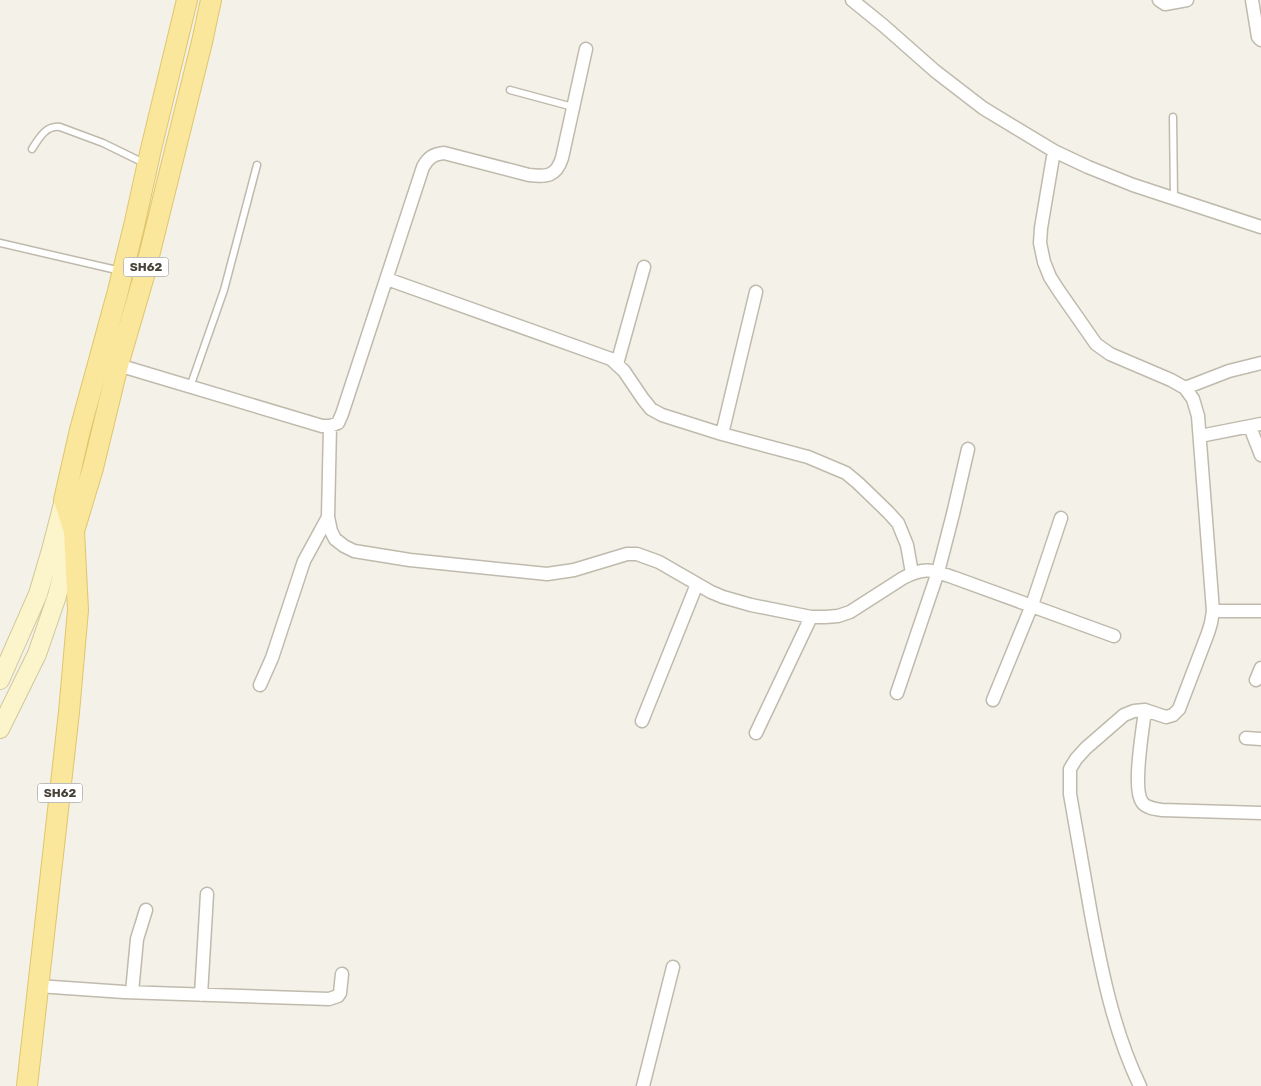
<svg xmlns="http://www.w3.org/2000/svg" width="1261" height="1086" font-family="Rubik,sans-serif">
<rect width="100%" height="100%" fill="#f4f1e9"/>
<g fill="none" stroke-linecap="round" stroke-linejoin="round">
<g stroke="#bfbaac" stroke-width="9">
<path id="lane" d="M510,90L573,107
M1173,117L1174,198
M32,149C39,138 46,125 60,127L103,143L146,164
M0,243L121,271
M190,387L224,290L257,165"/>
</g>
<g stroke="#bfbaac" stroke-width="15">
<path id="street" d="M852,0L884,26L935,71L983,108L1054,151L1088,167L1133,185L1261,227
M1159,0L1165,4L1187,0
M1252,0L1258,37L1261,40
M1054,151L1041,228L1040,243L1044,262L1050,277L1059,291L1096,344L1110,354L1171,380L1185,388L1193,399L1198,416L1213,611L1211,623L1208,633L1179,709L1173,715L1166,717L1145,710L1134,711L1124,715L1086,748L1076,759L1070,769V794C1077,834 1084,874 1091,914C1102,973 1114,1032 1140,1086
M387,279L611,359L624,371L643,399L651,409L662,415L722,434L808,457L846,473L858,483L888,512L898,523L907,545L912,573
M617,364L644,267
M118,365L322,426H330L338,423L342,414L423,167C428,158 433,154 444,153L529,175C546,177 556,177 562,158L586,49
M1185,388L1229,371L1261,363
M330,426L328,517L331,531L335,539L344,546L354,551L410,560L547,574L574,570L627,554H637L659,562L711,592L723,597L751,605L811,617H825L838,616L850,612L903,578C925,566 933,570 955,578L1114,636
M1250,427L1261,455
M722,434L756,292
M1200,436L1261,424
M1213,611H1261
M1256,680L1261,668
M260,685L272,658L304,561L328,517
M897,693L938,572L953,514L968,449
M993,700L1032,605L1061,518
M1145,710C1143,729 1132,788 1142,802C1146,808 1155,809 1162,810L1261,813
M642,721L697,584
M756,733L811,617
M1246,738L1261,739
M38,986L124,992L329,999L338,996L340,993L342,974
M132,992L137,939L146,910
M201,995L207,894
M643,1086L673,967"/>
</g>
<g stroke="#d1c79a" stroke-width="20">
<path id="secondary" d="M0,680L38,594L51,550L64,500
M0,729L37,654L57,596L71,541"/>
</g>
<g stroke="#dfc66c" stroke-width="22">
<path id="primary" d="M74,531L93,468L118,365L144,276L202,42L211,0
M27,1086L69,712L78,610L74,531L64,500L80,430L118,291L134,226L151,149L187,0"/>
</g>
<use href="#lane" stroke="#fff" stroke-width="6"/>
<use href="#street" stroke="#fff" stroke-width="12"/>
<use href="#secondary" stroke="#fcf4cb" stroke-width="18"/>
<use href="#primary" stroke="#fae79c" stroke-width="20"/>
</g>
<g text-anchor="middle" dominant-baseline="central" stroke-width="4.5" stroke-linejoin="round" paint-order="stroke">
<g fill="#fff" stroke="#7e7b74" stroke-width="1">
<rect x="123.5" y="257.5" width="45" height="19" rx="4"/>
<rect x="37.5" y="783.5" width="45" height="19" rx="4"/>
</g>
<g font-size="12" font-weight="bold" fill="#474238">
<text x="146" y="267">SH62</text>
<text x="60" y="793">SH62</text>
</g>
</g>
</svg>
